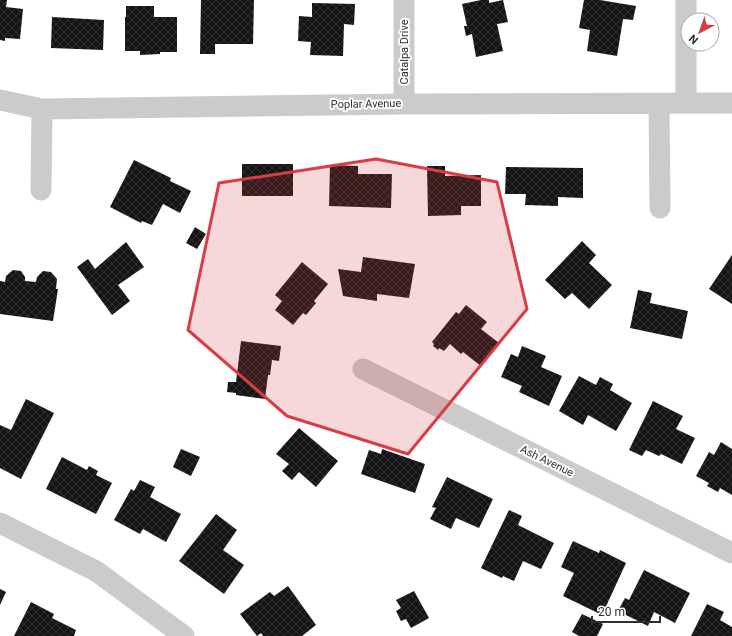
<svg xmlns="http://www.w3.org/2000/svg" width="732" height="636" font-family="Roboto,sans-serif">
<defs>
<pattern id="building-cross-hatch" width="8" height="8" patternUnits="userSpaceOnUse"><rect width="8" height="8" fill="#151515"/><path d="M0 0l8 8M0 8l8-8" fill="none" stroke="#2f2f2f"/></pattern>
</defs>
<rect width="100%" height="100%" fill="#fff"/>
<path fill="url(#building-cross-hatch)" d="M0,0H7L6,7L23,9L20,39L5,38V41L0,40Z
M201,0H254L253,44H215V54H200Z
M481,0H489V3L503,0L508,22L497,24L503,51L476,57L472,34L466,36L464,26H467L462,4Z
M584,0H600L636,6L633,20L623,19L617,56L587,51L590,30L579,28Z
M312,3L355,4L354,25L344,24L343,56L310,55L311,42L298,41L299,16L312,17Z
M126,6H154V17H177V52H160V54L140,55V51H125V17H126Z
M52,17L104,20L103,50L51,48Z
M134,160L171,178L170,181L191,191L180,213L163,204L152,225L142,221L141,223L110,207Z
M242,164H293V196H242Z
M330,165L358,166V174H392L391,208L329,206Z
M427,166H445V176L481,175V206H461V215L428,216Z
M506,167L583,168V198L558,197V206L525,205L526,194H505Z
M195,227L206,234L197,249L186,243Z
M582,241L596,255L589,263L612,285L589,309L572,293L565,299L545,280Z
M126,242L144,267L118,285L130,301L112,315L77,267L88,259L95,269Z
M732,255V304L709,289Z
M363,257L415,264L409,298L377,294V301L343,296L338,269L361,272Z
M302,262L328,284L314,301L316,303L306,315L303,313L293,325L275,310L282,301L275,295Z
M13,270L21,271L25,277V281L36,282L37,277L43,271L51,272L57,279L56,289H58L53,321L0,314V281L5,282L6,276Z
M638,290L652,293L650,303L688,311L682,339L630,328Z
M466,305L487,322L481,329L499,343L481,366L463,352L461,354L450,344L444,351L439,348L438,350L433,346L434,344L432,342L456,312L459,314Z
M241,341L281,346L279,361L272,360L270,375H268L265,399L236,395V393L227,392L228,382H236Z
M522,346L546,356L541,367L562,376L549,406L519,392L522,386L501,377L511,354L518,357Z
M579,376L596,385L600,377L613,384L610,390L632,403L616,431L588,415L583,425L559,411Z
M26,399L54,413L21,479L0,468V425L11,430Z
M653,401L683,416L676,429L695,438L682,464L661,454L659,456L646,450L642,456L629,450Z
M299,428L338,461L316,487L299,472L292,480L282,471L289,464L276,454Z
M721,442L732,449V495L720,488L718,492L707,486L709,483L696,476L709,452L714,455Z
M181,449L200,457L191,476L173,467Z
M382,449L425,464L415,493L361,474L369,450L381,454Z
M62,457L87,470L89,466L98,471L96,475L112,483L96,514L46,489Z
M447,477L493,499L479,528L456,518L451,529L430,519L436,508L432,507Z
M140,480L155,487L150,497L181,514L166,542L143,529L140,534L114,520L131,489L134,491Z
M509,510L522,516L518,525L554,543L541,569L523,561L514,581L503,576L502,578L481,568Z
M216,514L237,530L223,550L244,565L224,594L179,561Z
M573,541L599,553L600,550L626,563L602,615L563,596L574,573L561,567Z
M644,570L690,593L675,623L654,612L648,626L618,611L625,598L629,600Z
M288,586L316,625L302,636H263L261,633L257,636L240,614L270,592L274,596Z
M0,589L6,592L0,605Z
M414,591L429,618L411,628L406,619L401,621L396,611L401,608L396,600Z
M31,602L54,614L52,618L76,630L74,636H14Z
M707,604L724,612L720,620L732,627V636H691Z
M582,614L603,624L597,636H579L572,632Z"/>
<g fill="none" stroke-linecap="round" stroke-linejoin="round">
<path stroke="#cbcbcb" stroke-width="21" d="M404,0V104
M686,0V103
M0,100L42,109L404,104L732,103
M659,103L660,208
M41,190L42,109
M363,369L732,553
M0,523L96,571L184,636"/>
</g>
<path fill="#d93c46" fill-opacity="0.2" stroke="#d93c46" stroke-width="3" stroke-linejoin="round" d="M376,159L497,182L527,309L408,454L287,416L188,330L219,183Z"/>
<g text-anchor="middle" dominant-baseline="central" stroke-width="4" stroke-linejoin="round" paint-order="stroke">
<g font-size="11" fill="#2e2e2e" stroke="#fff">
<text transform="translate(404 52) rotate(-90)">Catalpa Drive</text>
<text transform="translate(366 104) rotate(-1)">Poplar Avenue</text>
<text transform="translate(547 461) rotate(26)">Ash Avenue</text>
</g>
</g>
<g transform="translate(700 32) rotate(221)"><circle r="19" fill="#ffffff" stroke="#ababab"/>
<path d="M0-3L7 15L0 10L-7 15Z" fill="#d93c46"/>
<text y="-6" font-size="11" font-weight="bold" text-anchor="middle" fill="#2e2e2e">N</text>
</g>
<path d="M592 616v6h68v-6" fill="none" stroke="#2e2e2e" stroke-width="2"/>
<text x="598" y="616" font-size="12" fill="#2e2e2e" stroke="#ffffff" stroke-width="3" paint-order="stroke">20 m</text>
</svg>
